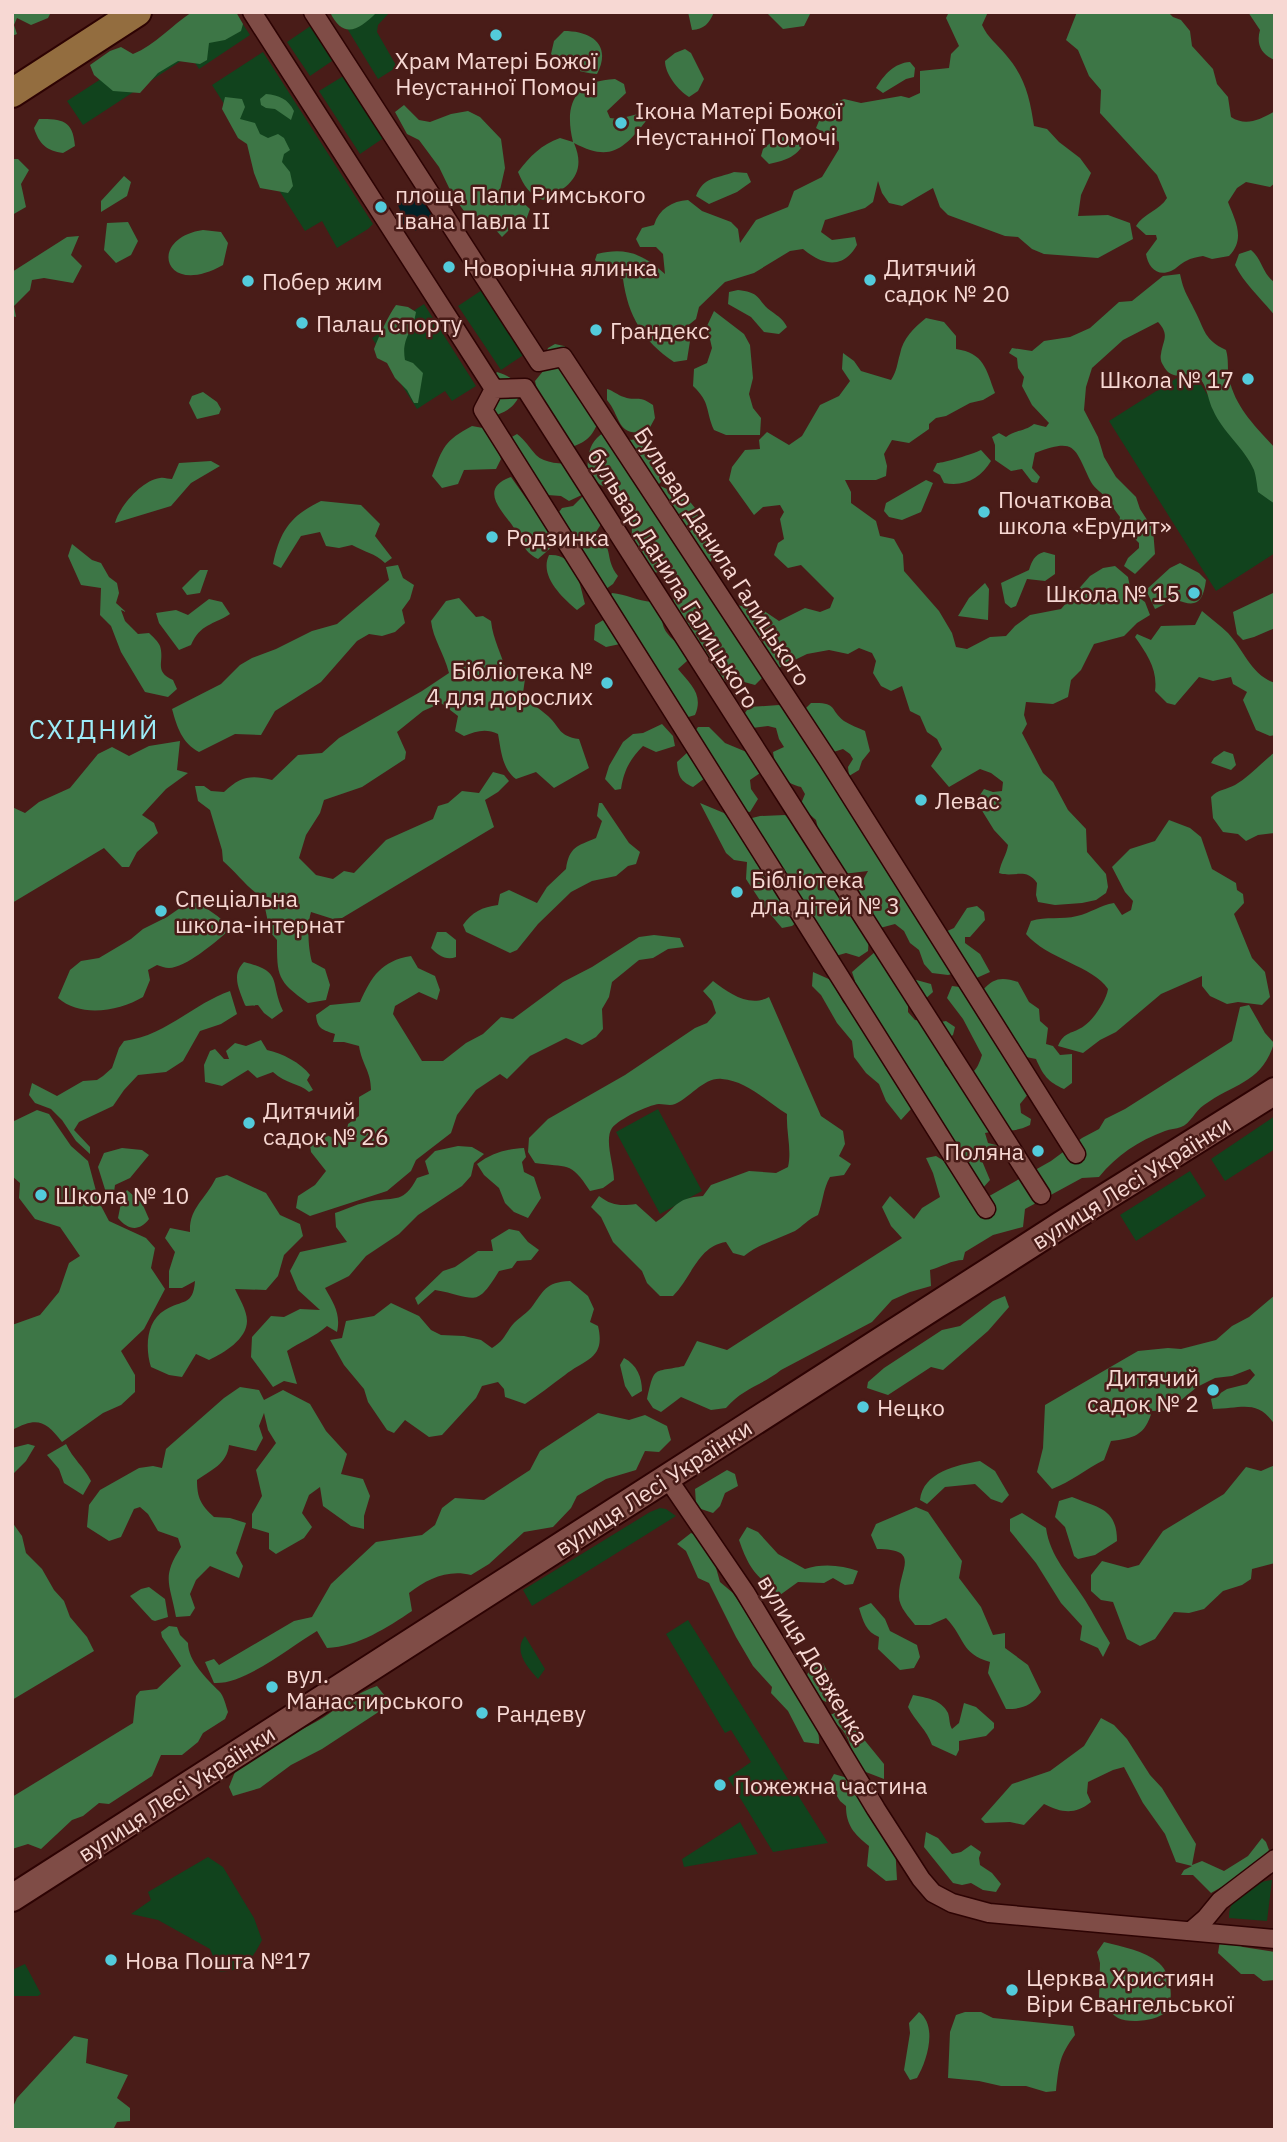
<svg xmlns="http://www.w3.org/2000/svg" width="1287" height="2142" font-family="'IBM Plex Sans',sans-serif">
<rect width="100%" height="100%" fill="#491c18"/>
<path fill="#11431d" d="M204,12H235L250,35L199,69L190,55L83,125L67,101Z
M337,12H390L378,25L377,32L397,67L378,79Z
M312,25L335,59L310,76L287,42Z
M263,52L373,224L368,229L337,248L322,221L305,231L212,85Z
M345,75L385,137L360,154L319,91Z
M485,288L528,352L501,370L458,306Z
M424,304L476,386L452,401L445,391L417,409L372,338Z
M1191,369L1275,501V553L1216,591L1109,421Z
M658,1109L702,1191L660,1214L616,1132Z
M1275,1116V1149L1225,1181L1211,1159Z
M1190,1171L1206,1196L1136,1241L1120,1215Z
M660,1508L666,1509L676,1516L532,1606L523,1590L650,1512Z
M688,1620L828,1843L773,1852L728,1778L751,1762L731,1730L725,1733L666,1634Z
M525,1636L545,1669L538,1679C527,1667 513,1651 525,1636Z
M740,1822L758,1854L684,1867L682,1859Z
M208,1857L223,1867L254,1918L262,1940C252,1960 244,1971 220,1972L210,1949L158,1920L131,1914L151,1900L148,1892Z
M1272,1880L1267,1921L1229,1918C1228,1896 1252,1882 1272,1880Z
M25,1964L41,1994L38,1996H12V1970Z"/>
<path fill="#3d7646" d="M12,12H51L48,18L31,25L17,18L14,25L17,34L12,36Z
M192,12H236L243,24L241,31L225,40L209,43L207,60L200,64L178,61L158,73L140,93L113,91L94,75L90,65L110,51L121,47L133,54C155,45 172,25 192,12Z
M330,12H375L376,13C359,30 343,40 330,12Z
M688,12H714C709,24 704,29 692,30Z
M766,12H811L804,26L783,29Z
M949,12H988L982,25C988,38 997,44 1006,55C1025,77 1030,98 1034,126L1047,129L1059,142L1080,158L1091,173L1081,195L1078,216L1108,215L1130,223L1133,239L1098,258L1044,254L1032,249L1018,237L1005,236L948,215L940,207L933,188L902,206L889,203L882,193L878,181L873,202L865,208L825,220L821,232L832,240L855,237L857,245C843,270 822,265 803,249L790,251L754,273L725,282L699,307L696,319L680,332L690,341L687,360L674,362C643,341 628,316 623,279L607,274L595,260L597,254C626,247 643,254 665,274L663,254L656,247H640L636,239L642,228L654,225C659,209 672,201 688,200L702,211L731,222L738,229L740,243L756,220L788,207L794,191L822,177L839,149V142L816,128L821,116L834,103L844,99L861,103L901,96L909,98L920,93V71L949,68L951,54L959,46L946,18Z
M1077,12H1168L1173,17L1181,20L1190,31L1192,46L1213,69L1217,84L1228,97L1231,117C1246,127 1262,119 1275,111V183L1270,187L1246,182L1237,188L1228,202C1235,220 1246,239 1229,256L1212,259L1203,256C1198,257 1191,258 1186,261C1181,263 1176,269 1171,271C1157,277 1148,267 1146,254L1157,239L1156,235H1146L1136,226C1143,214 1160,210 1167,198L1157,175L1100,113L1101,90L1089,76L1078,50L1066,40Z
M1248,12H1275V60C1261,55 1256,44 1260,30Z
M564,31C592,31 612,45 597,74C578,72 565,68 551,54L554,41Z
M685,49L691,53L704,79L698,91L689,97C678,90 665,74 665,61L675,53Z
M910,62L915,68L914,77L906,79L883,93L876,88C884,75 894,63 910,62Z
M615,79L624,84L626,93L607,111L610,118L618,119L638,114L646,121C623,150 610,162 574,143C587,173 570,188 543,200C529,194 524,186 518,172C530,156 541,145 560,138L573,142C564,105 574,81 615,79Z
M266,94C279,95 288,99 294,111L291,120L275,109L266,108L261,105L260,99Z
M225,97L242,99L245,107L240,119L255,123L260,134L268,138L278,134L284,138L290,150L284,154L282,162L290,172L293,186L288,193L260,188L254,173L247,144L238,138L222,109Z
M404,105L419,120L430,122L451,114L468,111L480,117L501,139L505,168L500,190L510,191L530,209L526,220L511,228L502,237L494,228L475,222L464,211L453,196L439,167L419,140L407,134L395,112Z
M39,119C62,119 73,120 75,146L63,153C47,151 39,144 34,128Z
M793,134L806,139C798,157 787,160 769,164L761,156L763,149C772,141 781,136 793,134Z
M12,159H18L29,170L21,184L26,207L12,215Z
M734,172L747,173L751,182L737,192L709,204L696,196C704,176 716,179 734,172Z
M124,176L131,182L127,196L101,212V201Z
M128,222L138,241L131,255L116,263L104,250L107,223Z
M203,230L221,232L228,243L223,265C163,299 147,238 203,230Z
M79,236L71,255L82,266L73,283L44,278L32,280L30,290L14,306L16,317L12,316V272L67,237Z
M1251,250C1263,260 1261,272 1275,283V316C1261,298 1245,285 1235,265L1239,254Z
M1180,274C1184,293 1187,294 1195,311C1205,330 1204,340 1226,350C1229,360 1227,368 1229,378C1235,407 1255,426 1275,448V504L1258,492C1257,485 1256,476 1254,470C1244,447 1223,433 1213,410C1206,395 1208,382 1193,373C1180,376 1170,379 1163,365C1161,362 1160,358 1161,354C1163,340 1170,335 1158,322L1123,340L1092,368L1086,387L1084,410L1098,437L1104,457L1116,477L1136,497L1140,509L1153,529L1155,554L1135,574L1124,566L1128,558L1139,548V543L1119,523L1120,517C1115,511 1111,504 1107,498C1102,493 1095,489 1091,482C1074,448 1077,437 1035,453L1032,468L1040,477L1037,483L1032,482L1022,469L1011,471L995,460V445L992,437L999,433L1006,437C1015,430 1026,431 1034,424L1046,427L1049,423L1032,405L1022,386L1024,377L1018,368L1017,358L1009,353L1012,348L1032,351L1044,341L1070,337L1090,328L1119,302L1132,301L1163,276Z
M738,290C763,293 756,300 771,311C779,317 783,319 787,327L779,334L764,332L751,317L728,304L729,292Z
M396,305L408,307L416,312C413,332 401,338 405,360L413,363L423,373L418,403H414L407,390L395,378L387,363L377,358L374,349C379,336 388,316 396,305Z
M714,311L744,334L750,345L753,378L749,394L753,408L761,418L760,435H726L714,430C705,410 711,403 693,386L694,369L707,363L712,348L707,326Z
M926,318L944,322L956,336V349C984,353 986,369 995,393L983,400L970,403L946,416L936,418L929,424V429L909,443L892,440L884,454L887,466L886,476L876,480H845L851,492V503L876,521L880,536L894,539L903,555L904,571L939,611L952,633L956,647L967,649L990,637L1006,636L1015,626L1030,615L1061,609L1090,576L1103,568L1115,566L1128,577L1131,592L1145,602L1150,615L1137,623L1124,636L1094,644L1081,670L1071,680L1068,697L1053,704L1026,702L1024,715L1027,724L1022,733L1043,773L1053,782L1068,810L1086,829L1087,852L1106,874L1108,887L1106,893L1096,900L1082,903L1055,905L1038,902L1036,895L1037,883C1026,867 1014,878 999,873C1001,861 1007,854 1008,845L994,830L976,801L984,789L993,792L1002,791L1003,782L991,773L980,769L949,787L931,766L942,749L937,739L927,732L920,716L910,711L902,686L891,691L881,686L873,673L876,661L872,653L859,648L848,654L829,650L807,654L766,674L755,685L737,680L726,682L713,676L674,603L671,585L673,575C666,572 658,574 651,571C630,559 629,531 635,509C629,504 624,498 617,494C597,481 583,483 589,453C592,440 600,434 611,429L631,440L640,438L655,447C658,459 665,465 666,477L658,485L687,498L695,508L715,556L706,567L731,603L741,606L751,602L779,621L805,608L820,612L830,608L834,598L801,565L788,568L774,555L778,543L784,539L780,519L784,512L780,505L763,507L754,515L729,480L732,467L745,450L760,449L759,440L767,432L789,445L802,436L820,405L839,396L850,381L842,369L843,353L854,361L861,371L891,380C897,371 897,364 900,354C903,338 914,328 926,318Z
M555,344L564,346L572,352L598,422C592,437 586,442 572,447L538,395L535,381L544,370L542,363L548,348Z
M497,372C509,376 517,380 521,393C515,405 510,410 497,415L488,411L487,385Z
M607,389C614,391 617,395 624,397C637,402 637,394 653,405L655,418L648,431C616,438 622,418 607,400Z
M203,392L217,402L221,409L219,414L197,419L189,403L192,396Z
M472,426L483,428L497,449L501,459L496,469L464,470L458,484L442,488L432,476C443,447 444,441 472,426Z
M517,434C525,440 529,447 536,455C545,464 561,463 574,465L603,521L596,532C615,550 604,558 618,576L613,584L606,589L553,520L562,508L573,506L586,493L569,501L561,496L534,494L510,438Z
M981,450L991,461C981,478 965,487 944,483L940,475L933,471L937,463C944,463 973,454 981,450Z
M211,461L220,466L191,483L171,506L115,523C119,507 142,480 160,478C164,477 168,479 172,479L179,463Z
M511,477L552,535L553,546L538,559C522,551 521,538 512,525C499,508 480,488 511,477Z
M926,480L933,483L921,512L902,520L889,517L884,511L886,503Z
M321,501L361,505L380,524L375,536L392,558L385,563C375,553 364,552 352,545L339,548L326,546L320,532L301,536L281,568L273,564C280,531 290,516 321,501Z
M72,544L92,560L101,563L109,577L117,583L119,593L116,603L126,612L121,610L125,621L138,634L149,633C153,637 158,641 160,646C165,662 153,671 173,680L177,689L168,697L145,692L121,652L111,626L100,615L101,588L81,585L68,556Z
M1044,552L1055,555V574L1045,581L1027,579L1016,606L1011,608L1005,603L1001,583L1029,570C1032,561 1034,555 1044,552Z
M549,555C575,553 580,584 585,604L577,610C562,597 539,576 549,555Z
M1180,563L1199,573L1206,580C1203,602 1197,609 1175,599L1155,609L1146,590L1170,568Z
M398,565L403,578L414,585L410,599L402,610L405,623L395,632L382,636L369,634L357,641L321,682L275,711L261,735L235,734L199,752C182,743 177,727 172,709L221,684L240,665L252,658L276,649L312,631L337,624L389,580L386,567Z
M200,570H208L200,593L187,595L182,588Z
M985,583L989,589L988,620L958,616L969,598Z
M1275,592V628L1254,637L1243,640L1237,634L1233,612Z
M612,593C626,594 637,601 652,602C666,616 659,622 667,633C676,645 684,643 687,661L678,669C690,684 704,694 695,715L685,718L620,644L606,647L594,640L595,625L605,619L606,603Z
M459,598L476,617L483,616L491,621C493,640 502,654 506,672L512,670L525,679L523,693C530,704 539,708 548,716C561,728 558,736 579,739L589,768L554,788L536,772L516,779C502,769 501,750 498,734C486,728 476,731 464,736L455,731L458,716L441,703L423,711L397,732L406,752L405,759L362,787L324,800L320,813L306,835L299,858L316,875L333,879L344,871L354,873L386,840L433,819L438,806L448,803L462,791L479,793L493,772L504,775L509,781L498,792L485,800L494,827L342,918L333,919L311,912C307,925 308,948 312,962L325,969L330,985L326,1000L308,1003C277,981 277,976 277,940L270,932L263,898C247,888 237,873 223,861L222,850L210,810L198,801L195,786H204L211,791L224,792C241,776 251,775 272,780L298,755L322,753L339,738L422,691L449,673C444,653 433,639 431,621L446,601Z
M209,599L222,602L230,614C213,625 200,624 191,645L179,650L159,623L156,613L176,610L188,615Z
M1202,611C1210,618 1220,625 1228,633C1244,650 1251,675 1275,683V735L1270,736L1256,730L1243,700L1247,692L1233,684L1231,677L1213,681L1199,677L1175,705L1167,703L1155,691C1158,670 1147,654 1135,637L1137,634L1151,640L1161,626L1195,625Z
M811,703C838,702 829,709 844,721C850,725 859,728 865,731L870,751L862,761L859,770L849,776L848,767L853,759L850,754L843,749L827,754L945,932L954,928L967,908L977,906L984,912L985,920L970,937H965V943L980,954L990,972L972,980L964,971L948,975L932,973L924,964L919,950L910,943L904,931L895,924L880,928L858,889L868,871L843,874L822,846L816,820L800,806L805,794L801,787C781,782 776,772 773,752L784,747L779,739L776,728L768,726L752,728L745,722V713L749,707L779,705L802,712Z
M662,724L673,736L675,746L656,752L643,746C630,759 624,770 621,789L615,790L605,779L609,766L623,742L633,734L643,733Z
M698,727H709L725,743L749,753L763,771L750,780L751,789L758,799L750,812C733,810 711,794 705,778L693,787C680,781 678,776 677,762L689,751L685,745Z
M180,741L177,770L188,773L166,789L142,815L154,823L158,833L137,852L129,867H122L104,848L12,903V807L25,813L39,802L70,788L98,754L112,747L129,756L149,746Z
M1224,751L1233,754L1236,765L1231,770L1211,763L1214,758Z
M1275,752V833L1258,835L1246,841L1238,834L1223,832L1213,818L1211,797C1218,789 1226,790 1235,785C1250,776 1261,763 1275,752Z
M599,803H602L629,843L640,852L636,864L628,866L616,876L592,881L571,892L538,924L517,950L510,953L466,932L463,925C472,912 482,907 498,905L500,894L509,890L537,903L547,887L566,869C569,847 577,846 596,838L602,821L597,816Z
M700,803L724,813L731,821L748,841L756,863L764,870L798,921L792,926L782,928L765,908L746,879L747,862L734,860L726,853Z
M785,815L793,821L795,830L823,865L832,886L843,896L869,935L868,951L859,957L846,953L832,957L748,819L760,816Z
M1169,820L1190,828L1201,837L1212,869L1236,883L1237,890L1243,894L1244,903L1234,914L1252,958L1265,972L1270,997L1262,1005L1238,1002L1227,1004L1210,996L1202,986V976L1161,994L1116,1032L1100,1040L1083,1053L1058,1046C1064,1031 1073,1034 1084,1026C1094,1019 1106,1001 1108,989C1093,966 1047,959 1026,934L1031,921C1046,916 1062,920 1077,916C1091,913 1100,905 1114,903L1122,915L1131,910L1133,901L1125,892L1112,867L1130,849L1155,841Z
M190,901C204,905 215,914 226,923L228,931C216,942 185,968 169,968C165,968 161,966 157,965L148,970L150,980L143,997C119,1011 81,1018 58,998L70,970L81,961L99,958L131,939L143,929L167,917Z
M437,932H446L456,940V957C446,961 438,955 431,948Z
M654,935L680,938L684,947L668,949L653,958L639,960L612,982L609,997L602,1009L603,1029L596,1037L582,1045L566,1038L530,1056L507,1079L500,1074L476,1090L457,1115L451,1133L416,1160L411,1171L387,1191L310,1216L296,1208L298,1196L315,1185L326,1171L311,1152L309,1139L324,1134L336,1139L346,1138L348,1124L359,1116V1097L371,1090C371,1071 362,1065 359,1046L344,1042H333L335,1034C323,1030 317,1029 316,1015L330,1005L360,1002C372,976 381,961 411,956L418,968L435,976L440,990L437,1000L419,992L395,1006L393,1014L422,1061H443L466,1043L483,1034L501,1017L513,1019L563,982L592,967L639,937Z
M876,951L909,978L931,984L933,992L922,1002L908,1005V1012L915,1020L936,1023L946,1021L955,1027L953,1035L938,1044L945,1065L956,1077C974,1073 976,1073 982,1055L963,1019L947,998L952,986L983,990C994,977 1003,977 1018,982L1029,1002L1039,1009L1040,1021L1048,1028L1046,1044L1053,1046L1060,1055L1072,1054V1083L1064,1089C1048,1082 1043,1075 1036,1059L1021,1056L1029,1093L1020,1104L1021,1113L1031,1119L1030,1125C1012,1134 1005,1128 985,1133L988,1143L1000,1146L982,1161L990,1180L981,1190L848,990L855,981L852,972Z
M244,962C284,972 269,981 283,1011L272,1019L264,1013L258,1005L246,1006L245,1005C239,989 231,975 244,962Z
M813,972L831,980L843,1002L870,1032L892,1066L895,1082L906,1094L911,1109L901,1120L886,1101L879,1084L866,1073L854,1057L852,1041L837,1023L821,995L812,986Z
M713,981C729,993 749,1008 769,997L821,1116L843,1131L845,1144L839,1156L851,1164L844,1175L830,1177C823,1189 823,1202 818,1215C808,1219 803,1226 795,1231C778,1239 759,1244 744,1256L733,1253L726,1242C698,1246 692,1277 673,1296H660L647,1283L642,1271L613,1242L601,1217L591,1207L599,1196C612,1206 621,1206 636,1204L656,1222C677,1208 674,1198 703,1196L711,1185L749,1171L776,1173L788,1167C792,1150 786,1132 787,1114C766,1101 747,1081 722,1079C704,1077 690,1098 675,1104C670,1106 665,1104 659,1104C648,1105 619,1119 612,1128C604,1140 614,1165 614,1180L603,1188L590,1191C570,1160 567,1168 535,1163L528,1152L529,1138L548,1119L625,1075L695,1028L707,1023L716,1013L712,1001L703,991Z
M230,991L237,1014L221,1024L200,1031L183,1061L166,1072L138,1075L124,1090L113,1106L79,1122L74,1130L90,1147V1154L76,1141L62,1120L51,1109L35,1103L29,1095L32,1083L57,1096L83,1081L97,1080L103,1076L112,1068L119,1048L124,1041C165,1036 193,1004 230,991Z
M1249,1005L1265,1033L1274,1043C1262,1083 1234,1083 1204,1105C1195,1111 1190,1124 1181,1127C1176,1129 1170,1129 1165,1131C1138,1141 1117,1155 1099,1177L1082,1178L1025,1209L1023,1227L993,1235L965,1252L963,1260C952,1260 941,1267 930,1270L931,1286L910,1292L892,1300L872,1322L781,1370C761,1386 743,1388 726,1408L711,1410L681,1397L661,1412L653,1408L647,1399C655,1365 652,1373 684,1366L697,1341L727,1350L902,1238L891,1226L882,1207L890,1196L914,1219L922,1208L940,1197L933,1173L926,1158L936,1156L952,1166L970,1203L984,1199L1051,1161L1082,1138L1099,1129L1105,1119L1125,1109L1232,1041L1240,1007Z
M261,1040L267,1050C282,1053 301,1063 310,1075L307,1080L313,1090L309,1092C299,1083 286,1084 273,1072L257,1078L248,1070L222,1086L205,1082L204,1065L210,1051L215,1049L224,1059H229L226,1051L235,1043L246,1046Z
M37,1110L49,1114L71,1146L88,1161L99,1202L109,1221L146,1238L155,1248L151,1268L165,1289L144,1329L121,1351L135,1375V1392L121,1405L103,1413L62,1442C45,1420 37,1417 12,1430V1325L40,1315L59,1292L69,1263L80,1256L60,1227L35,1219L19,1198L20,1183L12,1176V1122Z
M458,1146L472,1147L484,1154L474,1163L471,1176L462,1186L418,1215L399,1234L366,1256L349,1276L325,1288C334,1304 341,1314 337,1332L327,1326C315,1337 300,1342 287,1351L297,1384L284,1381L273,1387L251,1357L252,1337L271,1316L284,1317L300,1309L320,1310L298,1290L290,1271L300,1252L347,1242L336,1227L335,1213C347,1209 359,1203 372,1201C396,1197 404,1203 417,1178L429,1174L425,1161L435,1151Z
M122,1148L142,1150L149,1155L130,1178L115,1185L113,1199H108L98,1167L104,1153Z
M524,1148L526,1157L522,1162L524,1172L534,1177L541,1198L528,1218L514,1212L505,1203L499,1188L484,1175L477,1164C492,1153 505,1149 524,1148Z
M227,1175L266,1193L280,1215L300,1224L303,1236L284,1255L278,1276L266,1290L235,1289C239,1298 247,1310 247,1321C247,1339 224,1353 209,1360L196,1354L182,1377L169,1375L151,1367C145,1348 146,1321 165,1310C182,1299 193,1307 195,1281L182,1288H169V1271L175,1252L165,1238L170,1228L190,1232C189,1208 205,1200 216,1178Z
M127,1190L142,1203L149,1219C139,1232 128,1230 118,1218L122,1198Z
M509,1229L519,1231L528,1242L539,1250L531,1260L517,1261L512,1268L499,1271C475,1310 476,1297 435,1290L418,1305L415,1298L443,1271L455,1267L478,1251H493L491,1240Z
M570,1281L588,1296L594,1309L590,1322L598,1326C606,1359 585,1359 565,1375C551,1385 539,1395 525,1404L505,1397L504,1389L498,1382L482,1386L476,1398L442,1435L429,1437L405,1420L394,1433L387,1430L368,1402L364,1389L344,1365L330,1340L342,1338L346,1321L374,1316L391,1303L419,1316L431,1330L441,1335L464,1336L481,1340L492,1348C502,1342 504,1337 510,1328C515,1320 525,1315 531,1308C544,1291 545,1282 570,1281Z
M1275,1295V1425C1257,1398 1241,1409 1213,1409L1211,1399L1227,1389L1247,1384L1255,1375L1250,1369L1232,1376L1215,1378L1197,1387L1169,1410L1152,1411C1145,1436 1134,1438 1111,1441L1104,1460C1086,1469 1071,1482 1052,1489L1037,1472L1043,1448L1045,1405L1138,1351L1168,1348L1181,1349L1216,1340L1232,1326L1249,1317Z
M1005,1296L1009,1307L988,1331L943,1370L931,1367L888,1395L867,1388L868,1382L884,1368L942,1330L960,1326L993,1301Z
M624,1358C637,1365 642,1377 642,1391L632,1397L625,1386L620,1365Z
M240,1387L259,1390L264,1400L283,1390L310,1404L326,1431L347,1454L341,1474L363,1479L370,1496L364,1516V1529L351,1526L323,1506L320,1487L309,1495L302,1513L312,1527L304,1538L276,1554L269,1549V1533L252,1528V1514L262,1496L256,1470L276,1443L268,1430L264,1413L259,1426L263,1438L256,1451L229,1445C227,1464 211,1470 197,1480C197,1498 201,1505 214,1517L230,1518L246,1523L236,1553L243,1566L239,1578L210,1566L196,1580L190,1594L195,1608L190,1616L176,1617C170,1583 161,1578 181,1547L178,1538L158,1531L148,1514L140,1507L134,1509L121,1537L109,1541L87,1527L89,1505L100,1490L139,1468L153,1466L162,1468L166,1449L224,1398Z
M598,1413L629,1420L645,1415L667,1426L671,1440L659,1452L645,1451L636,1470L606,1479L577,1496L571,1508L553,1527L524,1532L489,1564L471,1575C448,1569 427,1579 409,1593L412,1611C388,1627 358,1647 327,1648L317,1631C291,1646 245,1685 214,1683L205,1662L214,1659L219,1665L294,1621L312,1617L331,1584L376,1542L422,1535L435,1525L442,1508L455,1498L484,1500L530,1470L540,1451Z
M28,1444L35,1446L26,1461L12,1475V1448Z
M66,1444C73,1459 84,1467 91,1481L83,1495L64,1483L59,1469L47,1455Z
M980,1461L995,1471L1009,1495L1002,1503L991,1499L975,1484L945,1487L927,1504L920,1500C923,1472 957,1465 980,1461Z
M1275,1465V1563L1252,1569L1251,1579L1242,1585L1223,1591L1204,1609L1189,1613L1174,1612L1155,1639L1140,1646L1127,1639L1113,1602L1101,1600L1091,1591V1575L1102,1561L1128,1568L1139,1565L1163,1531L1224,1494L1246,1467L1261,1471Z
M727,1470L735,1474L738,1486L725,1493L720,1506L713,1513L701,1509L696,1504L695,1489Z
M1072,1497C1098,1508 1117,1508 1117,1541L1095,1555L1078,1559L1074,1556L1065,1527L1055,1517L1059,1501Z
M916,1507L928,1512L962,1561L959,1578L981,1607L993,1635L1005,1633V1648L1028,1665L1041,1692C1032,1706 1022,1709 1006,1709L988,1673L990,1662C960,1653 966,1639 946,1618L930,1625H915C909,1617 898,1606 899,1595C899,1569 922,1549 877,1549L871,1535L876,1524Z
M1022,1513L1046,1528C1050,1557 1070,1576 1085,1600C1094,1614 1101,1629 1110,1643L1103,1657L1098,1648L1080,1640L1082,1626L1061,1603L1036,1563L1010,1531V1519Z
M12,1522L22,1536L26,1553L42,1569L54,1590L64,1601L70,1617L87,1637L94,1651L12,1700Z
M747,1527L758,1532L778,1554L805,1569C822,1563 842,1565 858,1571L853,1584L845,1585L833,1578L824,1583L798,1582L780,1595C756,1576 749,1569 739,1540Z
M691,1533L696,1535L713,1557L720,1582L733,1593C747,1614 761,1636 774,1658C787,1682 822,1717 819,1744L804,1742L788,1711L771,1693L772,1687L753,1666L736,1637L709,1583L698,1578L686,1551L677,1544Z
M149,1587L165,1599L168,1617L155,1621L152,1620L130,1596L141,1589Z
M871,1603L885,1619L890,1631L917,1645L920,1657L914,1668L900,1670L878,1649L879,1637C866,1632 863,1621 859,1608Z
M169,1626L177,1627L180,1635L188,1643C188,1661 207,1679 219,1691C224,1696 226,1706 228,1712L225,1719L203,1733L198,1742L182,1755H161L152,1776L109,1804L99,1803L83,1816L72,1820L41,1849L28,1844L12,1849V1797L133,1723L136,1696L140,1691L157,1689L181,1666L162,1637L161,1632Z
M812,1663H823L832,1680L836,1697L826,1702L817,1697L803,1685Z
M377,1686L389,1701L377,1713L322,1749L291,1765L260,1788L233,1796L229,1787C238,1764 241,1753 267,1752C288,1733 302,1731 324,1717C342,1705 357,1693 377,1686Z
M913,1695C926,1698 941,1699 948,1713C950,1719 949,1724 952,1729L959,1723L964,1703L976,1707L994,1723V1728L986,1736L959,1741V1750L956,1756L932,1745C927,1730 915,1721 908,1707Z
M837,1712L844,1715L884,1764V1779L858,1769C850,1751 851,1731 832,1722L830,1715Z
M1101,1718L1114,1725L1127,1739L1150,1775L1162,1788L1196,1844L1192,1865L1202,1861L1224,1871L1248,1856L1262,1838L1266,1842L1269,1850L1257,1867L1211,1893L1193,1875H1181L1184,1870L1192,1866L1176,1862L1165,1834L1143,1803L1124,1767L1113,1770L1088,1782L1087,1793L1091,1802C1075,1815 1062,1813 1044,1804L1024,1825L1010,1822L985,1823L981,1819L1012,1784L1050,1771L1084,1746Z
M834,1774L851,1779L895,1845L897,1880L886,1881L867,1866L869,1846C854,1834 846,1825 846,1806L840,1801L829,1783Z
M926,1832L938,1838L952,1854L961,1852L971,1845L981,1852L979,1858L980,1865L992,1873L1001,1884L996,1892L983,1890L971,1883L962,1885L953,1883L924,1847Z
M1226,1939L1243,1947L1275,1952V1980L1263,1981L1254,1974H1241L1218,1953L1220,1940Z
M1104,1942C1122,1947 1144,1950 1159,1963C1170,1972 1174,1996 1168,2009C1162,2021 1129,2024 1118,2018C1110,2013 1104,2005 1099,1999L1100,1963L1097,1952Z
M919,2012C938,2026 927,2061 917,2078L910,2080L904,2070L910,2033L909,2023Z
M965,2012H981L993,2018L1073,2026L1075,2035C1059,2056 1059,2065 1056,2091L1046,2092L1026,2086H1001L979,2081L948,2078L950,2032L956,2015Z
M74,2036L88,2039L86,2063L128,2075L117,2098L130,2108V2121L117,2122L113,2130H12V2109L17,2098Z"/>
<path fill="#022227" d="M415,194L418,198L423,195L434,212L429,216L432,220L415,231L412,227L407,230L396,213L400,210L398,205Z"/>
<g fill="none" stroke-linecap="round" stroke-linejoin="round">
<g stroke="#2d0303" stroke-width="21">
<path id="street" d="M252,12L494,389L525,388L1041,1195
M313,12L539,362L563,357L828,760L1076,1154
M494,389L483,410L986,1209
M668,1479L745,1592L876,1809L921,1879L933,1893L952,1903L989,1913L1275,1939
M1191,1931L1206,1918L1220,1901L1275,1859"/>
</g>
<g stroke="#2d0303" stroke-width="30">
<path id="secondary" d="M12,1898L1061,1225L1275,1091"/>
</g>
<g stroke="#2d0303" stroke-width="32">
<path id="primary" d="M12,93L137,12"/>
</g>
<use href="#street" stroke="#7f4c46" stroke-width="18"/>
<use href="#secondary" stroke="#7f4c46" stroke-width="26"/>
<use href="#primary" stroke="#936d3f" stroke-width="28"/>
</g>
<g fill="#53cbdb" stroke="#491c18" stroke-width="2.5">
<circle cx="496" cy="35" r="7"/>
<circle cx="621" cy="123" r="7"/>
<circle cx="381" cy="207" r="7"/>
<circle cx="449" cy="267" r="7"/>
<circle cx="870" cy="280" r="7"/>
<circle cx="248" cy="281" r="7"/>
<circle cx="302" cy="323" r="7"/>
<circle cx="596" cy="330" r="7"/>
<circle cx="1248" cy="379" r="7"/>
<circle cx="984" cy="512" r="7"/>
<circle cx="492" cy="537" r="7"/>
<circle cx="1194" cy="593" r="7"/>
<circle cx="607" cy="683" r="7"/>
<circle cx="921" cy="800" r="7"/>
<circle cx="737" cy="892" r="7"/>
<circle cx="161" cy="911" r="7"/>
<circle cx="249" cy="1123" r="7"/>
<circle cx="1038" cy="1151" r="7"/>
<circle cx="41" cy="1195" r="7"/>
<circle cx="1213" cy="1390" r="7"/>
<circle cx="863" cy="1407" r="7"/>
<circle cx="272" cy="1687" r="7"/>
<circle cx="482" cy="1713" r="7"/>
<circle cx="720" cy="1785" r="7"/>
<circle cx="111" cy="1960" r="7"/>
<circle cx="1012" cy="1990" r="7"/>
</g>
<g text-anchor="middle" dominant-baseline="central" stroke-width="5" stroke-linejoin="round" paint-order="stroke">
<g font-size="23" fill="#f7d8d3" stroke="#491c18" text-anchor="start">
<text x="496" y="60" text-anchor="middle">Храм Матері Божої<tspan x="496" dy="26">Неустанної Помочі</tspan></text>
<text x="635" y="110">Ікона Матері Божої<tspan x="635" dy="26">Неустанної Помочі</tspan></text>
<text x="395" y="194">площа Папи Римського<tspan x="395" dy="26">Івана Павла ІІ</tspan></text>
<text x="463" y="267">Новорічна ялинка</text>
<text x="884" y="267">Дитячий<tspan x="884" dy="26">садок № 20</tspan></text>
<text x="262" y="281">Побер жим</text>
<text x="316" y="323">Палац спорту</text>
<text x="610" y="330">Грандекс</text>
<text x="1234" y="379" text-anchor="end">Школа № 17</text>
<text x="998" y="499">Початкова<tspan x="998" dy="26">школа «Ерудит»</tspan></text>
<text x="506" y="537">Родзинка</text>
<text x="1180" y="593" text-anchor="end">Школа № 15</text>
<text x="593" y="670" text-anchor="end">Бібліотека №<tspan x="593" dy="26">4 для дорослих</tspan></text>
<text x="935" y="800">Левас</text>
<text x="751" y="879">Бібліотека<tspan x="751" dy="26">дла дітей № 3</tspan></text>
<text x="175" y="898">Спеціальна<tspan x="175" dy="26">школа-інтернат</tspan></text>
<text x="263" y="1110">Дитячий<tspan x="263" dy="26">садок № 26</tspan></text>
<text x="1024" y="1151" text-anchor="end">Поляна</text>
<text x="55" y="1195">Школа № 10</text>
<text x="1199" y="1377" text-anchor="end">Дитячий<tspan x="1199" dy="26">садок № 2</tspan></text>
<text x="877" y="1407">Нецко</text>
<text x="286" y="1674">вул.<tspan x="286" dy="26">Манастирського</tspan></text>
<text x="496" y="1713">Рандеву</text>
<text x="734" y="1785">Пожежна частина</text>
<text x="125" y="1960">Нова Пошта №17</text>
<text x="1026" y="1977">Церква Християн<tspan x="1026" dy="26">Віри Євангельської</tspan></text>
</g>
<g font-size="23" fill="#f7d8d3" stroke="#491c18">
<text transform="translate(723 556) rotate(57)">Бульвар Данила Галицького</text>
<text transform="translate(674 578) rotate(58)">бульвар Данила Галицького</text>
<text transform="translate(1131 1182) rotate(-32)">вулиця Лесі Українки</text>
<text transform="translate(653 1487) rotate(-33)">вулиця Лесі Українки</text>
<text transform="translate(814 1659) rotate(59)">вулиця Довженка</text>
<text transform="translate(176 1793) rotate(-33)">вулиця Лесі Українки</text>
</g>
<g font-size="26" letter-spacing="2" fill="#9cecf8" stroke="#491c18">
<text x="94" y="729">СХІДНИЙ</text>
</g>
</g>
<rect width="1287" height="2142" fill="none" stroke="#f7d8d3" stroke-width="28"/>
</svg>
